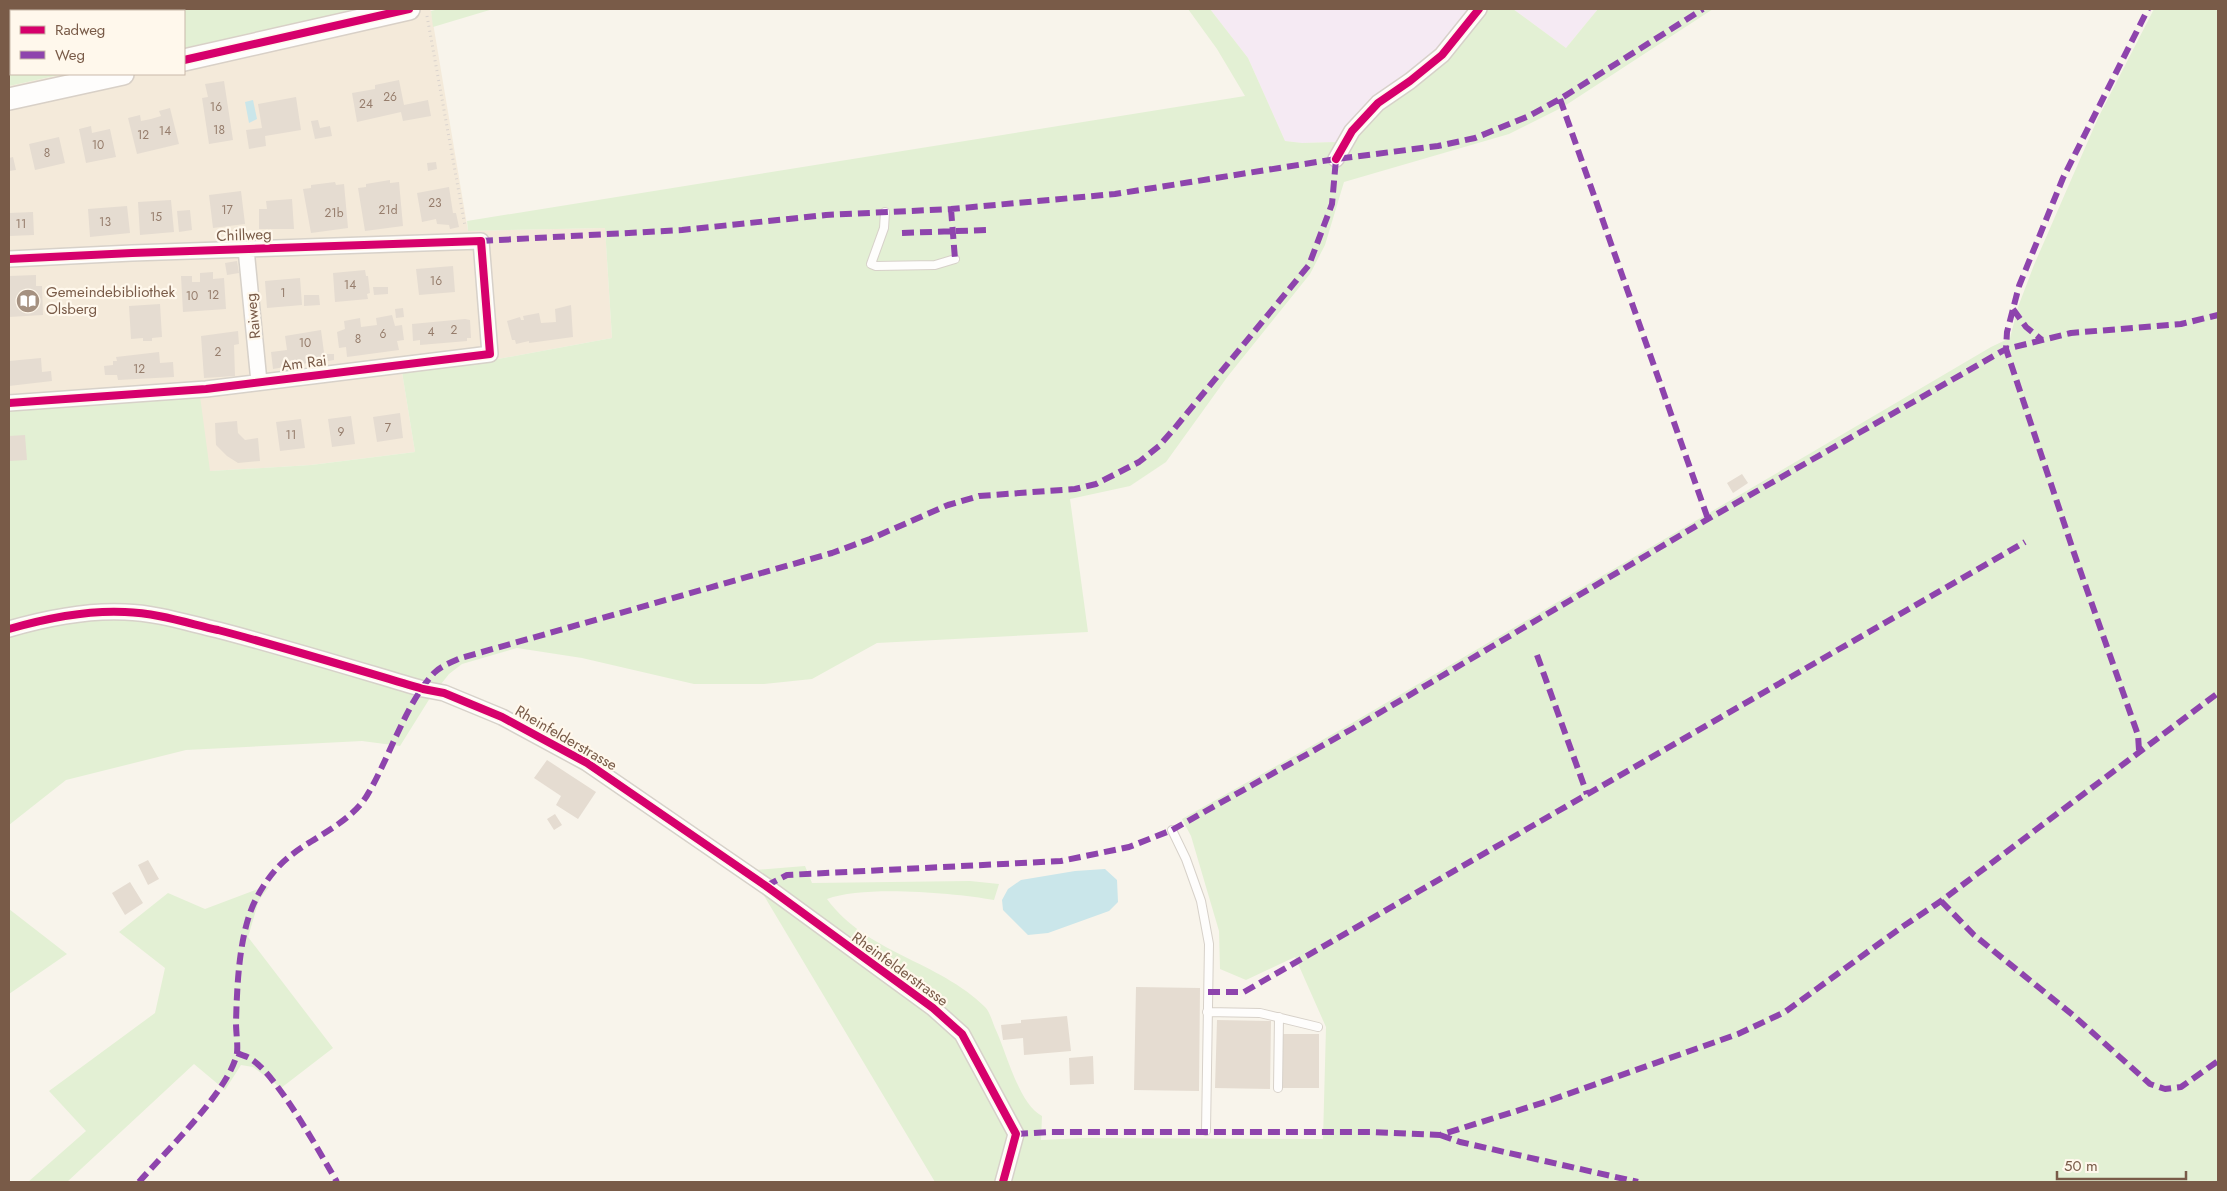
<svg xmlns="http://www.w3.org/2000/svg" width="2227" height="1191" font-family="Jost,sans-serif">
<rect width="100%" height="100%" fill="#f8f4eb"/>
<path fill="#f4eada" d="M361,9H429L431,11L468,231L605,228L612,338L498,359L402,372L415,452L311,465L210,471L9,409V86L64,74H184V48Z"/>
<path fill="#f5eaf3" d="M1210,9H1474L1451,37L1426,61L1371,98L1336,142L1302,143L1285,141L1248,58Z
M1513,9H1598L1566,48Z"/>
<path fill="#e3f0d4" d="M9,9H361L184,48V11H11V74H64L9,86Z
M439,9H493L433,27L431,11Z
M1188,9H1210L1248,58L1285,141L1302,143L1336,142L1371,98L1426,61L1451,37L1474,9H1513L1566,48L1598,9H1713L1563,107L1509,134L1344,182L1325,245L1310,274L1228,376L1166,462L1130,486L1070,499L1088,632L877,643L812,679L764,684H694L582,658L517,648L462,664L449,674L430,698L400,746L362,741L186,750L66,780L9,825V409L200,396L210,471L311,465L415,452L402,372L498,359L612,338L605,228L468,231L467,221L1245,96L1217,49Z
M2154,9H2218V1182H935L763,894L746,881L755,870L805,866L812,883L970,881L999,884L994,900C954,893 864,885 827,899C866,953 939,961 985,1007C990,1012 992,1021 995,1028C1006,1051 1019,1105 1042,1116L1041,1140L1084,1138L1323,1139L1326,1027L1295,957L1246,980L1220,969L1219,931L1191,836L1182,819L1340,730L1991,347L2010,338L2018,307L2034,265L2098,118Z
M269,887L259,900L248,937L333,1048L281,1088L253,1067L241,1065L225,1090L194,1064L67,1182H28L86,1131L49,1091L155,1013L165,968L119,932L168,893L205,909L258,889Z
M9,909L67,954L9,994Z"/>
<path fill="#cae6ea" d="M253,100L257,119L249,123L245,102Z
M1105,869L1117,880L1118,902L1109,911L1048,933L1028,935L1003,910L1002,900L1008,889L1021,880L1075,871Z"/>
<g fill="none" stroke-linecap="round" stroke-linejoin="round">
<path stroke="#cae6ea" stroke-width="5" d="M9,10L12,9"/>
</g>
<path fill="#e5dcd1" d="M399,80L404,105L428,100L431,116L403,121L401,112L357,122L352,93L375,89V85Z
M224,81L233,140L209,144L202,98L208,97L205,84Z
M296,97L301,130L265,136L266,146L249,149L246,130L262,128L258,104Z
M170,108L179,144L137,154L128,118L140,115L141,121L151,119L161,116L159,111Z
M318,120L320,128L330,126L332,136L315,139L311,121Z
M91,126L92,133L110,129L116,157L86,163L79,129Z
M59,137L65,163L35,170L29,144Z
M13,157L16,170L9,171V158Z
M436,162L437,169L428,171L427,163Z
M390,180V183L399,182L403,226L365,231L358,188L366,187V184Z
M335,182L336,185L344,184L348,228L311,233L303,189L311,188V185Z
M449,187L453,213H456L459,227L450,229L449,225L437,224L436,219L422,222L417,193Z
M241,191L245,224L213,228L209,195Z
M292,199L294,229H259V209H267L266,201Z
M171,200L174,232L140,235L138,202Z
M127,206L130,233L90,237L88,209Z
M190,210L192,230L179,232L177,211Z
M33,212L34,235L9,236V213Z
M237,261L239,273L227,275L225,263Z
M453,266L455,292L419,295L416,269Z
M365,270L366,276H368L370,293L367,294L368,299L335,302L333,273Z
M213,272V279L224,278L226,309L183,312L181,276H192V282H200V273Z
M36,275V286H42L43,315L9,317V276Z
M300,278L302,305L267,308L265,281Z
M373,287H388V294L374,295Z
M304,295H319L320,305L304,306Z
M160,304L162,337L152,338V341H143V338L131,339L129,306Z
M571,305L573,337L529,343V341L516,344L515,340H512L507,321L520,317L521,320H524L523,316L539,313L541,323L556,322L555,309Z
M403,308L404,317L396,318L395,309Z
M392,315L395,326L402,325L404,340L397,341L399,350L347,357L346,347L339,348L337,332L345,329L344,321L360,318L361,327L377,325L376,318Z
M465,319L470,320L471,338H467V341L420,345V340L413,341L412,324Z
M321,330L325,360L273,369L271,352L287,350L285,336Z
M238,331L239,344L234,345L235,376L204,378L201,336Z
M159,352L160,363L173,362L174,377L118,380L117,375H105L104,366L113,365V361H117L116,357Z
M327,354H334V360L328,361Z
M41,358L42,372L51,371L52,381L9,386V361Z
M400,413L403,438L377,442L373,417Z
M351,416L355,444L332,447L328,419Z
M301,419L305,448L280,451L276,422Z
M237,421L238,433L245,440L258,438L260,461L238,463L227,456L216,445L215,423Z
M25,435L27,460L9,461V436Z
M1742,474L1748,483L1733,493L1727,483Z
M547,760L596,792L578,819L556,805L561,796L534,778Z
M555,814L562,825L554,830L547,819Z
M148,860L159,879L148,885L138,865Z
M130,882L143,903L125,915L112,893Z
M1136,987L1200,988L1199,1091L1134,1090Z
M1067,1016L1071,1051L1024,1055L1023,1038L1003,1040L1001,1025L1021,1023V1020Z
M1217,1020L1271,1021L1270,1089L1215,1088Z
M1283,1034H1319V1088H1283Z
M1093,1056L1094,1084L1070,1085L1069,1058Z"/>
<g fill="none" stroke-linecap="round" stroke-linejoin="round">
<g stroke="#d7d1c9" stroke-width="10">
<path id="lane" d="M885,212L884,228L871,264L876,266L935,265L955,259
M1172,830L1186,859L1201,901L1209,944L1206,1131
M1207,1012L1260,1013L1318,1027
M1278,1088L1279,1017"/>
</g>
<g stroke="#d7d1c9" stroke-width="18">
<path id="street" d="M1336,159L1352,131L1378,103L1410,81L1442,55L1479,9
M246,249L259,382
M9,259L132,253L481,241L490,354L206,389L9,403
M9,629C47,618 85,610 125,612C157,613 187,623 218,630C287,648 355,669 423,689L444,693L502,717L587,763L766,886L933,1008L962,1034L1016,1134L1003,1182"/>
</g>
<g stroke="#d8d0c7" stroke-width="24">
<path id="secondary" d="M184,60L409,9
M9,99L123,74"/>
</g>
<path stroke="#dad3cd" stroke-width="3" stroke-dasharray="1 4" stroke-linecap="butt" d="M427,16L465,226"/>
<use href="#lane" stroke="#fefdfc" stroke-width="8"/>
<use href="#street" stroke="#fefdfc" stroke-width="15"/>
<use href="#secondary" stroke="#fefdfc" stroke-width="21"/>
<path stroke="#8e44ad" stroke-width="6" stroke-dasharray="12 6" stroke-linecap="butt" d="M1560,99L1708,519
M951,209L955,259
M902,233L988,230
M481,241L682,230L826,215L951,209L1115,194L1336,159L1438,146L1475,138L1529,116L1560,99L1703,9
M2013,309L2026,327L2042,340
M1537,655L1587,794
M2139,750L2138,735L2074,553L2006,349L2071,333L2181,324L2218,315
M766,886L787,875L1061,861L1129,847L1172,830L1352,729L1708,519L2006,349L2007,332L2019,286L2063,178L2148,9
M1941,901L1974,935L2074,1016L2150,1084L2165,1089L2181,1087L2218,1061
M1208,992H1244L2025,542
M237,1053C241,1055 247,1056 251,1059C277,1075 320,1153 337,1182
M1016,1134L1050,1132H1370L1440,1135L1545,1102L1738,1034L1785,1012L1902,927L1941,901L2218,693
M1440,1135L1460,1142L1638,1182
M139,1182C165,1152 230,1090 237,1053C238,1044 236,1033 236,1023C237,985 239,930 257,897C265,882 276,867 290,856C315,836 353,822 369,792C390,756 406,703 434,673C441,666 452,662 461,658L832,553L870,539L948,505L979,496L1075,489L1096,484L1139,462L1159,446L1174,429L1309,265L1332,204L1336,159"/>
<g stroke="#fff8ec" stroke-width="11">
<path id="cycleway" d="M184,60L409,9
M1336,159L1352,131L1378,103L1410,81L1442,55L1479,9
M9,259L132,253L481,241L490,354L206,389L9,403
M9,629C47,618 85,610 125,612C157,613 187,623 218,630C287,648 355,669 423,689L444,693L502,717L587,763L766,886L933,1008L962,1034L1016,1134L1003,1182"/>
</g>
<use href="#cycleway" stroke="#d6006c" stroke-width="8"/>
</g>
<defs>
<g id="library-disc" transform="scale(1.25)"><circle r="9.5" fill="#a59181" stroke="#fff8ec"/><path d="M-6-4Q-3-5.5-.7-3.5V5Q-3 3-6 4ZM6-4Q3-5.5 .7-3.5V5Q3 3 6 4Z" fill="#fff"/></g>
</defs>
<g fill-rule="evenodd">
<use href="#library-disc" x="28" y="301"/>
</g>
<g text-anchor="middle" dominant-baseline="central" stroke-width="4.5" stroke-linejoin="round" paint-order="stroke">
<g font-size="12" fill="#967d6c">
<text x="390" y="97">26</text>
<text x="366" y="104">24</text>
<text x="216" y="107">16</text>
<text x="219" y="130">18</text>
<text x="165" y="131">14</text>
<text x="143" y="135">12</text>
<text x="98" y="145">10</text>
<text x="47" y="153">8</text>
<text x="435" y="203">23</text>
<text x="227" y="210">17</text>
<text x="388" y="210">21d</text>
<text x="334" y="213">21b</text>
<text x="156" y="217">15</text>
<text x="105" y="222">13</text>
<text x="21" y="224">11</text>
<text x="436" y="281">16</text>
<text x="350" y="285">14</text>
<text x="283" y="293">1</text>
<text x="213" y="295">12</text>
<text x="192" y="296">10</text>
<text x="454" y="330">2</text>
<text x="431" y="332">4</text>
<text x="383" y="334">6</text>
<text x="358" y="339">8</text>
<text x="305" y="343">10</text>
<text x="218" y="352">2</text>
<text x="139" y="369">12</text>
<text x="388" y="428">7</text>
<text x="341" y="432">9</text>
<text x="291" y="435">11</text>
</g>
<g font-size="15" fill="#795b48" stroke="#fff8ec">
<text transform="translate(244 235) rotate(-2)">Chillweg</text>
<text transform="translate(253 316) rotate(-96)">Raiweg</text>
<text transform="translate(304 363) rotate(-7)">Am Rai</text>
<text transform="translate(566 738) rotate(30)">Rheinfelderstrasse</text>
<text transform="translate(900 969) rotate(36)">Rheinfelderstrasse</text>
</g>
<g font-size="15" fill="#795b48" stroke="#fff8ec" text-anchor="start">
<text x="46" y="292">Gemeindebibliothek<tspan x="46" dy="17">Olsberg</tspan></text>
</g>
</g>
<rect width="2227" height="1191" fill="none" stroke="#795b48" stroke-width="20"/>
<rect x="10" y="10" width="175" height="65" fill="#fff8ec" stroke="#c9b9aa"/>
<rect x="20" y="26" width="25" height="8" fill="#d6006c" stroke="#c9b9aa"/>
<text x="55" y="35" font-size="15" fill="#795b48">Radweg</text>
<rect x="20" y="51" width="25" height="8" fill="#8e44ad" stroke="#c9b9aa"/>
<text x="55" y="60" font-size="15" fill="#795b48">Weg</text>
<path d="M2057 1171v8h129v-8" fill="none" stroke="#795b48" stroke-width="2.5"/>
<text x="2064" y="1171" font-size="15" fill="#795b48" stroke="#fff8ec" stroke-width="4" paint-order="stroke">50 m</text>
</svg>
